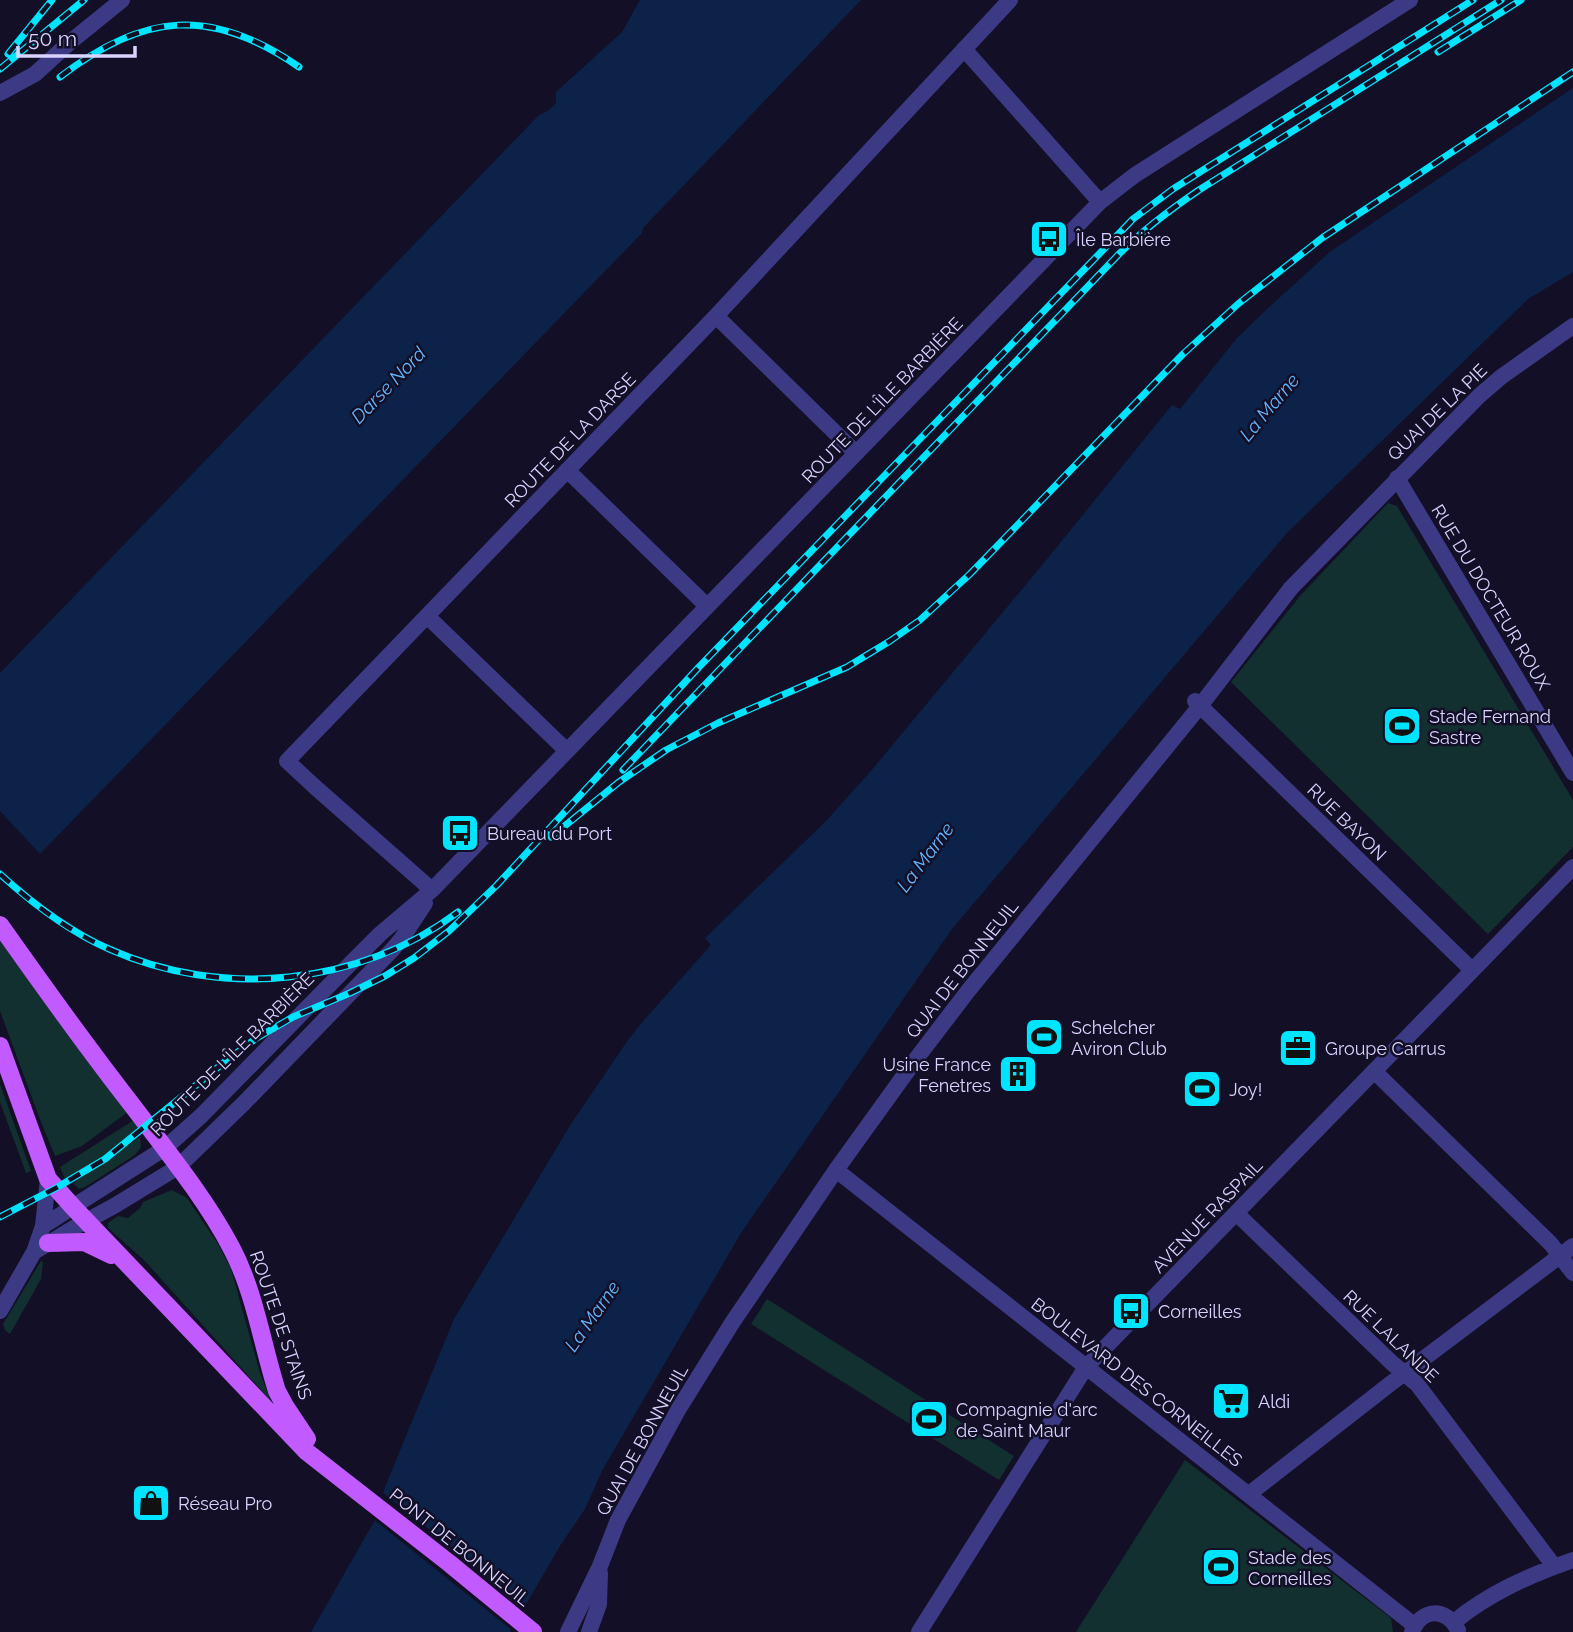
<svg xmlns="http://www.w3.org/2000/svg" width="1573" height="1632" font-family="Raleway,sans-serif">
<rect width="100%" height="100%" fill="#130f26"/>
<path fill="#12302f" d="M1388,503L1397,506L1573,800V847L1488,934L1231,682L1300,596Z
M0,935L129,1111L82,1146L55,1156L41,1122L0,1011Z
M0,1084L31,1171L26,1173L0,1102Z
M134,1120L141,1128C117,1148 93,1164 65,1179L60,1167Z
M140,1137L141,1147L135,1155L85,1187L79,1189L73,1183Z
M172,1190L187,1198L218,1244L231,1269L260,1373L271,1401L144,1260L108,1228V1223L118,1216L128,1218L140,1208L143,1202Z
M41,1261L43,1262L41,1279L10,1334L5,1330L3,1324Z
M767,1299L1014,1456L999,1480L751,1324Z
M1185,1460L1391,1618L1393,1632H1076Z"/>
<path fill="#0c2248" d="M640,0H861L643,228L642,233L40,854L0,811V673L539,115L548,111L556,103V92L622,32Z
M1573,88V272L1528,299L1287,533L952,929L741,1233L603,1469L585,1509L560,1546L510,1632H311L376,1518L385,1487L454,1319L571,1124L628,1040L645,1019L711,945L705,938L826,821L870,772L1043,564L1172,405L1180,409L1237,338L1267,309L1331,251Z"/>
<path fill="#130f26" d="M381,1491L528,1608L514,1632L372,1518Z"/>
<g fill="none" stroke-linecap="round" stroke-linejoin="round">
<path stroke="#3d3a85" stroke-width="16" d="M964,49L1100,202
M0,93L35,74L69,43L122,0
M716,316L856,453
M567,470L707,606
M1397,478L1573,773
M427,616L567,751
M1195,701L1472,970
M432,890L315,787L287,761L716,316L1010,0
M1374,1071L1551,1244L1573,1273
M836,1170L1414,1625
M1236,1213L1392,1363L1417,1384L1554,1566
M43,1226L165,1148L201,1116L354,960L380,934L432,890L1100,202L1135,175L1410,0
M34,1252L77,1226L114,1206L178,1167L244,1103L393,949L402,938L425,903
M0,1311L34,1252L43,1226L48,1179
M1249,1494L1390,1384L1573,1246
M1454,1622C1489,1593 1530,1575 1573,1560
M568,1632L600,1566L618,1520L678,1410L732,1323L836,1170L916,1059L968,991L1200,706L1291,588L1479,396L1501,377L1573,326
M589,1632L599,1604L600,1573
M919,1632L1086,1367L1573,867
M1412,1632C1421,1608 1446,1607 1458,1630"/>
<path stroke="#c25bff" stroke-width="18" d="M0,925C43,986 86,1046 132,1105C166,1150 206,1199 232,1249C255,1293 262,1344 277,1391L285,1406L307,1439
M0,1046L48,1179L73,1207L307,1452L449,1563L533,1632
M48,1243L84,1242L111,1255"/>
<g stroke="#00e5ff" stroke-width="7">
<path id="rail" d="M1438,52L1521,0
M8,54L52,0
M0,69L84,0
M60,77C143,13 211,6 299,67
M623,770L1119,254C1144,229 1171,209 1199,190L1501,0
M551,837L619,782L666,750L718,723L847,667L890,641L920,620L970,574L1183,354L1238,304L1322,238L1573,72
M0,874C33,904 68,931 109,949C221,999 360,986 458,912
M0,1217L56,1188L105,1159L222,1064L255,1039L293,1017L350,993L385,976L414,958L449,931L497,885L699,667L1133,219L1173,189L1473,0"/>
</g>
<use href="#rail" stroke="#130f26" stroke-width="4.5" stroke-dasharray="13" stroke-linecap="butt"/>
</g>
<defs>
<g id="bus-square" transform="scale(2.0125)"><rect x="-9" y="-9" width="18" height="18" rx="4" fill="#00e5ff" stroke="#130f26"/><path d="M-5-6H5V4H4V6H2V4H-2V6H-4V4H-5ZM-3.5-4V0h7V-4ZM-3.5 1.2v1.5H-2V1.2ZM2 1.2v1.5H3.5V1.2Z" fill="#111"/></g>
<g id="stadium-square" transform="scale(2.0125)"><rect x="-9" y="-9" width="18" height="18" rx="4" fill="#00e5ff" stroke="#130f26"/><path d="M0-5a6.5 5 0 1 0 0 10a6.5 5 0 1 0 0-10ZM-3.5-1.8h7v3.6h-7Z" fill="#111"/></g>
<g id="office-square" transform="scale(2.0125)"><rect x="-9" y="-9" width="18" height="18" rx="4" fill="#00e5ff" stroke="#130f26"/><path d="M-6-3h4V-5.5h4V-3h4V5H-6ZM-1-4.5V-3h2v-1.5ZM-6 0V1H6V0Z" fill="#111"/></g>
<g id="building-square" transform="scale(2.0125)"><rect x="-9" y="-9" width="18" height="18" rx="4" fill="#00e5ff" stroke="#130f26"/><path d="M-4-6H4V6H1V3H-1V6H-4ZM-2.5-4.3h1.7v1.8h-1.7ZM.8-4.3h1.7v1.8H.8ZM-2.5-1h1.7V.8h-1.7ZM.8-1h1.7V.8H.8Z" fill="#111"/></g>
<g id="supermarket-square" transform="scale(2.0125)"><rect x="-9" y="-9" width="18" height="18" rx="4" fill="#00e5ff" stroke="#130f26"/><path d="M-6-5.5h2.5l.6 2H6L4.5 2H-2.5L-4.4-4H-6ZM-1.5 3.2a1.3 1.3 0 1 0 .1 0ZM3 3.2a1.3 1.3 0 1 0 .1 0Z" fill="#111"/></g>
<g id="shop-square" transform="scale(2.0125)"><rect x="-9" y="-9" width="18" height="18" rx="4" fill="#00e5ff" stroke="#130f26"/><path d="M-5-2.5h2.3a2.7 3.5 0 0 1 5.4 0H5L5.5 6h-11ZM-1.5-2.5h3a1.5 2.3 0 0 0-3 0Z" fill="#111"/></g>
</defs>
<g fill-rule="evenodd">
<use href="#bus-square" x="1049" y="239"/>
<use href="#stadium-square" x="1402" y="726"/>
<use href="#bus-square" x="460" y="833"/>
<use href="#stadium-square" x="1044" y="1037"/>
<use href="#office-square" x="1298" y="1048"/>
<use href="#building-square" x="1018" y="1074"/>
<use href="#stadium-square" x="1202" y="1089"/>
<use href="#bus-square" x="1131" y="1311"/>
<use href="#supermarket-square" x="1231" y="1401"/>
<use href="#stadium-square" x="929" y="1419"/>
<use href="#shop-square" x="151" y="1503"/>
<use href="#stadium-square" x="1221" y="1567"/>
</g>
<g text-anchor="middle" dominant-baseline="central" stroke-width="5" stroke-linejoin="round" paint-order="stroke">
<g font-size="18" fill="#d9d4ff" stroke="#130f26" text-anchor="start">
<text x="1076" y="239">Île Barbière</text>
<text x="1429" y="716">Stade Fernand<tspan x="1429" dy="21">Sastre</tspan></text>
<text x="487" y="833">Bureau du Port</text>
<text x="1071" y="1027">Schelcher<tspan x="1071" dy="21">Aviron Club</tspan></text>
<text x="1325" y="1048">Groupe Carrus</text>
<text x="991" y="1064" text-anchor="end">Usine France<tspan x="991" dy="21">Fenetres</tspan></text>
<text x="1229" y="1089">Joy!</text>
<text x="1158" y="1311">Corneilles</text>
<text x="1258" y="1401">Aldi</text>
<text x="956" y="1409">Compagnie d'arc<tspan x="956" dy="21">de Saint Maur</tspan></text>
<text x="178" y="1503">Réseau Pro</text>
<text x="1248" y="1557">Stade des<tspan x="1248" dy="21">Corneilles</tspan></text>
</g>
<g font-size="18" fill="#d9d4ff" stroke="#130f26">
<text transform="translate(882 400) rotate(-46)">ROUTE DE L'ÎLE BARBIÈRE</text>
<text transform="translate(1437 412) rotate(-44)">QUAI DE LA PIE</text>
<text transform="translate(570 440) rotate(-46)">ROUTE DE LA DARSE</text>
<text transform="translate(1491 597) rotate(59)">RUE DU DOCTEUR ROUX</text>
<text transform="translate(1347 822) rotate(44)">RUE BAYON</text>
<text transform="translate(962 969) rotate(-52)">QUAI DE BONNEUIL</text>
<text transform="translate(232 1054) rotate(-45)">ROUTE DE L'ÎLE BARBIÈRE</text>
<text transform="translate(1207 1216) rotate(-46)">AVENUE RASPAIL</text>
<text transform="translate(281 1325) rotate(71)">ROUTE DE STAINS</text>
<text transform="translate(1391 1336) rotate(44)">RUE LALANDE</text>
<text transform="translate(1137 1382) rotate(38)">BOULEVARD DES CORNEILLES</text>
<text transform="translate(642 1440) rotate(-61)">QUAI DE BONNEUIL</text>
<text transform="translate(460 1547) rotate(39)">PONT DE BONNEUIL</text>
</g>
<g font-size="19" font-style="italic" fill="#62b6ff" stroke="#130f26">
<text transform="translate(388 385) rotate(-46)">Darse Nord</text>
<text transform="translate(1269 407) rotate(-50)">La Marne</text>
<text transform="translate(925 857) rotate(-53)">La Marne</text>
<text transform="translate(592 1316) rotate(-55)">La Marne</text>
</g>
</g>
<path d="M18 46v10h117v-10" fill="none" stroke="#d9d4ff" stroke-width="3.5"/>
<text x="28" y="46" font-size="21" fill="#d9d4ff" stroke="#130f26" stroke-width="5" paint-order="stroke">50 m</text>
</svg>
